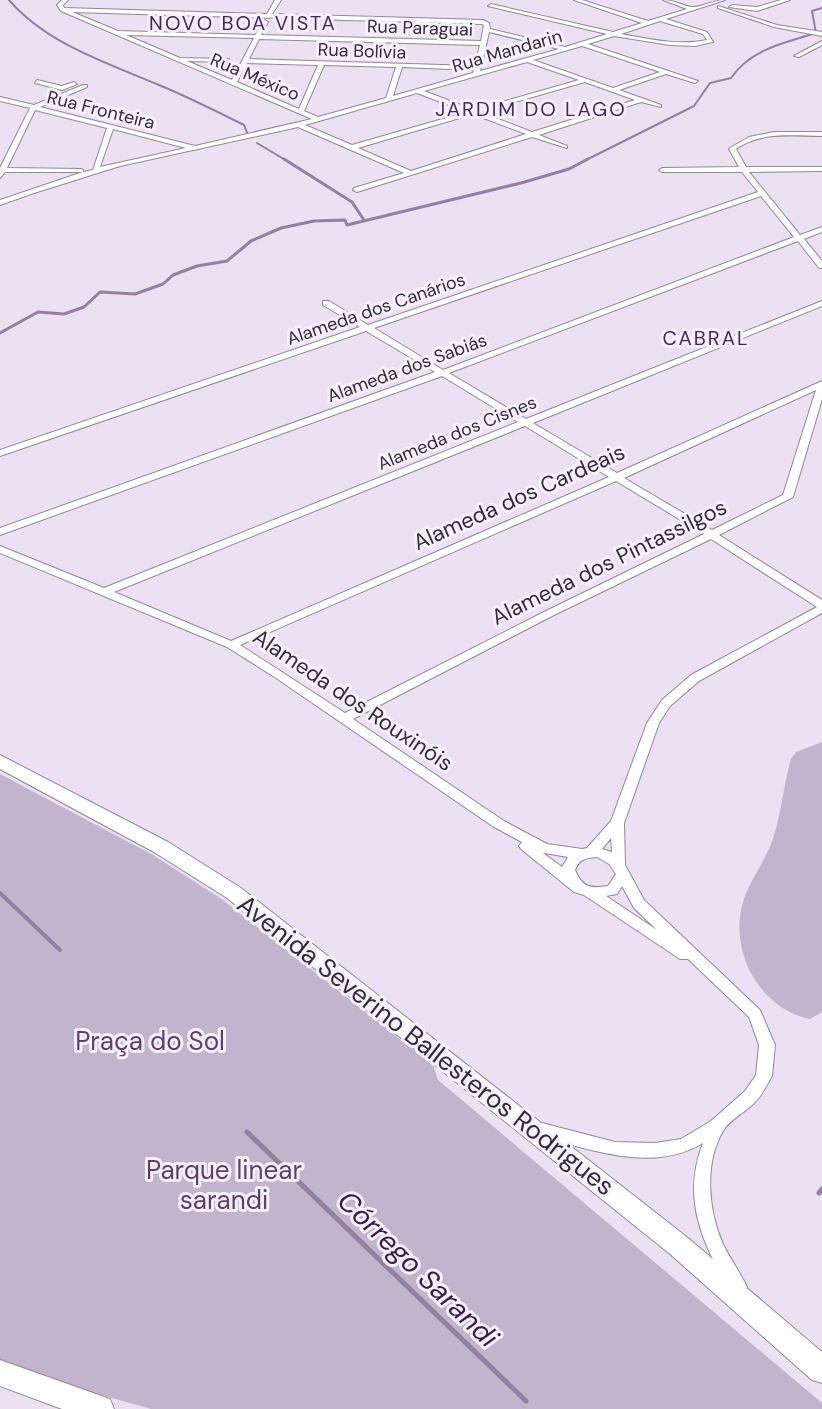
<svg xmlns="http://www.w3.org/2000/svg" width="822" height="1409" font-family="'DM Sans',sans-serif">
<rect width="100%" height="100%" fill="#ebe1f3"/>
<path fill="#c1b4cc" d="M822,742V1012L810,1019C759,1009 727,949 744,899C752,876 769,856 775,832C782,808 784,783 791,759L796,752Z
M0,774L153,855L223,900L433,1065L438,1080L822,1403V1409H151L59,1383L0,1359Z"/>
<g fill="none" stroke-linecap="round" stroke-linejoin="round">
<path stroke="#9380a2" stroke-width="2" d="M9,0C47,44 107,63 159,85C188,97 216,111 244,125L248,135
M257,143L287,161
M584,161L694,106L710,83L731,78C751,49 784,43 816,33L812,11L822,8"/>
<path stroke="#9380a2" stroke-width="3" d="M284,159L352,202L364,220
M0,333L38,312L64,314L84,307L100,292L135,294L163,284L173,275L197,266L227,261L251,241L281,228L314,221L345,220L347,225L521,183L569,169L588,159"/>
<path stroke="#9380a2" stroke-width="4" d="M0,893L60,950"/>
<path stroke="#9380a2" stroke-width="5" d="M247,1132L526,1401
M819,1193L822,1189"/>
<g stroke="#908798" stroke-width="2">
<path id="street" d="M62,0H68L63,5L64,8L267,14L275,0H281L272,14L483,20L489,23L490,29L565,47L607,34L488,6L491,4L613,32L642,23L574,0H582L648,21L687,9L663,0C674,0 681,5 691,7C701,8 713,0 725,0L666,19L707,32L713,42L695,46L670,45L614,36L588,44L698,81L695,83L666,74L619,90L661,105V107L641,102L539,135L567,146V148L532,137L357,192L353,190L354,188L404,173L298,127L120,166L34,193L0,205V200L83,172H5L0,178V168L30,108L0,101V97L34,105L83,85H87V87L40,107L195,146L312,119L61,11L57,5ZM72,12L482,24L484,25L481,41L261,35L268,22L265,20L255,35L118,31ZM660,21L703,34L707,40C679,46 649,39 621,34ZM489,32L559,49L480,71ZM126,35L254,38L232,80L187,61L227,62L229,59L180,58ZM259,39L480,45L475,66L249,59ZM582,46L660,72L613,88L533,60ZM527,62L579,80L474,110L424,91ZM247,63L318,65L299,109L237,82ZM324,65L396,67L386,98L318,117L304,111ZM402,67L474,70L473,73L393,96ZM585,82L635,100L532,132L480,112ZM417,93L467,112L352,145L305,125ZM35,110L107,128L93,170L83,172V170L81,169L7,168ZM473,114L526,134L411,171L358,148ZM113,129L186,148L100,167Z
M781,0H790L757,11L729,7L732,5L757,7Z
M718,6L777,25L822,32V36L774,27L718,8Z
M822,41V45L799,57L794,56Z
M37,80L62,86L74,82L77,84L62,90L35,83Z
M774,132H822V136C793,136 761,131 736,149L746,167H822V171L749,172L800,235L822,227V232L804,239L822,261V268H819L798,241L449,373L526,419L822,301V306L533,423L617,473L822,381V399L793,497L719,535L822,600V613L699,681L670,706L659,723L624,823L625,865L644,900L760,1010L775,1045L772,1076C767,1085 762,1095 755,1102C746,1112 730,1119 723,1131C704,1163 708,1211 723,1244C730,1259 740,1272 747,1287L744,1293L738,1295C728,1291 724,1280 719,1271C696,1229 685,1189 703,1143C654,1173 593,1150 542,1137L536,1135L534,1130L536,1125L542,1123L615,1142L655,1143L681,1139L711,1121L745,1091L756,1075L759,1045L749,1017L688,959H680L584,895L574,892L521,849L519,846L522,842L494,827L276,678L227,647L0,553V546L104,588L518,422L442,376L0,535V528L435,372L366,331L0,456V450L360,327L323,305V301H329L368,325L758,192L742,172H662L659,170L662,168L739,167L729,149L730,148L749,137ZM761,196L794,237L443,370L374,328ZM816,390L783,495L712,530L624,478ZM525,426L609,477L231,641L114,592ZM616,481L704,534L546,611L345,713L240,645ZM711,539L817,607L691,675L662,700L647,723L611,821L587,848L582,849L547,844L504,821L353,719L554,615ZM611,838L612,852L602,849ZM543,853H544L568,857L562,867ZM597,857L609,864L616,874L608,886C590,889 582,887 575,870C579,859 586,858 597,857ZM622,886L634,908L657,930L606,896L617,894Z"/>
</g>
<g stroke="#908798" stroke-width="2">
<path id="primary" d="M0,755L168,842L241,888L688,1238L822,1352V1383L812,1380L670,1254L227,898L154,852L0,769Z
M0,1360L110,1399L114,1409H62L0,1386Z"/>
</g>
<use href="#street" fill="#fff" fill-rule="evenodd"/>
<use href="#primary" fill="#fff" fill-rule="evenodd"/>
</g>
<g text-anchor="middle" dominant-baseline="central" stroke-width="6" stroke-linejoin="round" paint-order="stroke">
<g font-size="18" fill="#312e35" stroke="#f7effe">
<text transform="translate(420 28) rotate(2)">Rua Paraguai</text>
<text transform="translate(362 51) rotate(2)">Rua Bolívia</text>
<text transform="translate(507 51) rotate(-16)">Rua Mandarin</text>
<text transform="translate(255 77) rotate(23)">Rua México</text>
<text transform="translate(101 110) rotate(14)">Rua Fronteira</text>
<text transform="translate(376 309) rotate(-19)">Alameda dos Canários</text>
<text transform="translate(407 368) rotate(-20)">Alameda dos Sabiás</text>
<text transform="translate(457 433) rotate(-22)">Alameda dos Cisnes</text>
</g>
<g font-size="20" letter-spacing="2" fill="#47255d" stroke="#f7effe">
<text x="243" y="23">NOVO BOA VISTA</text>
<text x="531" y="109">JARDIM DO LAGO</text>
<text x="706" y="338">CABRAL</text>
</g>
<g font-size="22" fill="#312e35" stroke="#f7effe">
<text transform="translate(519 497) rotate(-24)">Alameda dos Cardeais</text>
<text transform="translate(609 562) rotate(-26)">Alameda dos Pintassilgos</text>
<text transform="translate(353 700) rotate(34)">Alameda dos Rouxinóis</text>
</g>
<g font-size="26" fill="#5b3f70" stroke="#f7effe">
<text x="150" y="1041">Praça do Sol</text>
<text x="224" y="1170">Parque linear<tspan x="224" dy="30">sarandi</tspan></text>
</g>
<g font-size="26" fill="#312e35" stroke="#f7effe">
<text transform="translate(426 1045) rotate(38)">Avenida Severino Ballesteros Rodrigues</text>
</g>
<g font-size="28" font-style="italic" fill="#381d4b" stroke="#f7effe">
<text transform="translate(418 1269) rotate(44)">Córrego Sarandi</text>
</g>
</g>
</svg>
